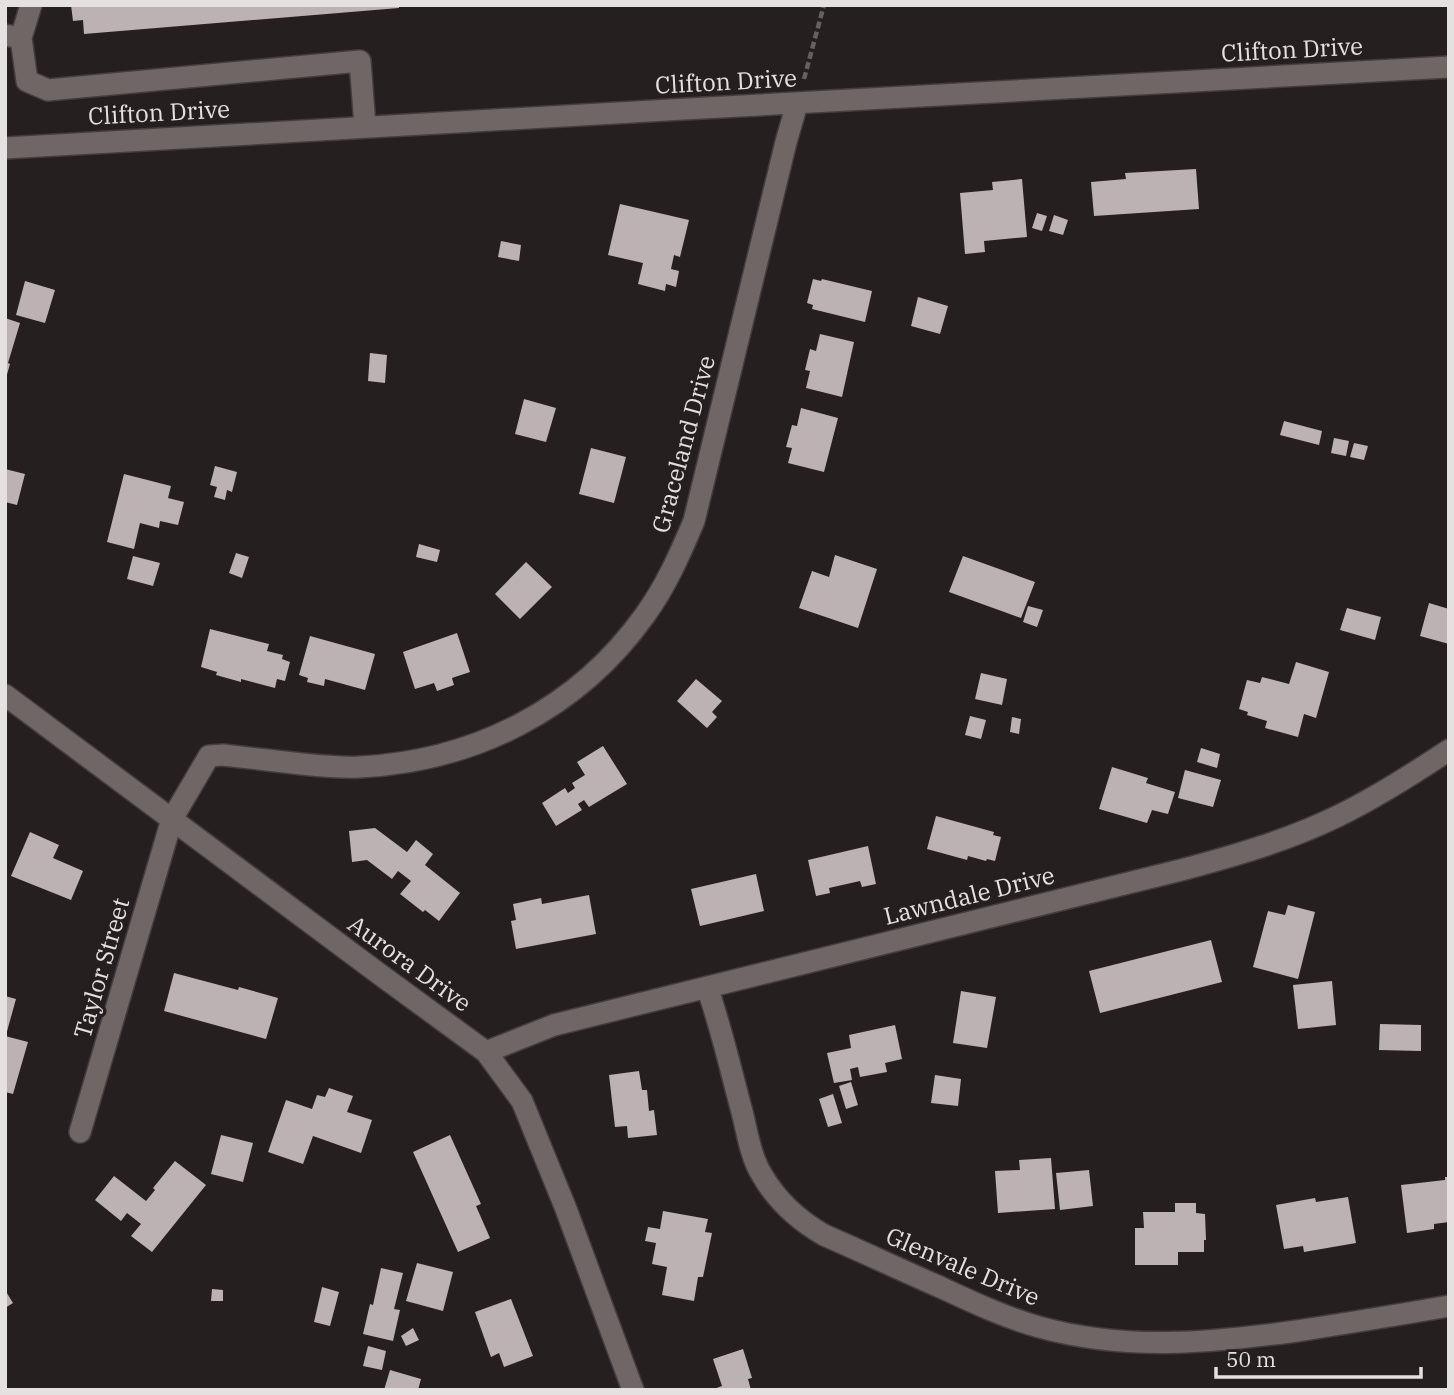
<svg xmlns="http://www.w3.org/2000/svg" width="1454" height="1395" font-family="'IBM Plex Serif',serif">
<rect width="100%" height="100%" fill="#261f1f"/>
<path fill="#bcb2b3" d="M71,5H399V8L84,34L83,20L73,21Z
M1196,169L1199,209L1094,216L1091,182L1126,179L1125,173Z
M1022,179L1027,237L984,241L985,252L965,254L960,193L993,190L992,182Z
M620,204L689,220L680,257L674,255L671,269L679,271L676,287L666,284L665,291L638,284L643,263L608,255Z
M1037,213L1047,216L1042,231L1032,228Z
M1054,215L1068,220L1063,235L1049,231Z
M501,241L521,245L519,261L498,257Z
M813,279L821,281L822,279L872,291L865,322L812,309L813,305L807,303Z
M25,281L55,290L45,323L16,315Z
M918,297L948,306L940,334L911,326Z
M5,318L20,323L8,363L10,364L6,378Z
M820,334L854,342L842,397L806,388L810,371L805,370L810,349L816,351Z
M370,353L387,355L385,383L368,381Z
M524,399L556,408L546,442L515,434Z
M801,408L838,418L824,472L788,463L792,448L786,447L792,425L797,426Z
M1284,421L1322,431L1319,445L1280,435Z
M1334,438L1349,441L1346,456L1331,453Z
M1354,443L1368,446L1364,460L1350,457Z
M591,448L626,457L614,503L579,494Z
M215,466L237,472L232,492L227,490L225,500L214,497L217,487L210,485Z
M5,469L25,474L17,505L5,502Z
M124,474L171,486L168,498L184,502L178,525L160,521L159,528L140,523L134,549L107,542Z
M419,544L440,550L437,562L416,557Z
M236,553L249,557L242,578L229,573Z
M835,555L877,569L858,628L799,608L812,571L829,577Z
M133,556L160,563L153,586L127,579Z
M963,556L1035,582L1021,618L949,592Z
M526,562L552,587L520,619L495,594Z
M1429,603L1449,609V644L1420,636Z
M1028,606L1043,610L1037,627L1023,622Z
M1347,608L1381,617L1375,640L1340,630Z
M210,629L269,644L267,651L283,655L282,659L290,662L285,681L277,679L275,688L241,679V682L216,675L217,672L201,667Z
M457,633L470,672L452,678L454,685L437,691L434,683L415,689L403,652Z
M310,636L375,654L365,690L325,679L324,686L307,682L308,678L299,675Z
M1296,662L1329,672L1316,718L1304,714L1298,737L1265,728L1267,721L1247,715L1248,712L1239,709L1247,680L1260,683L1262,677L1289,684Z
M981,673L1007,679L1002,705L975,699Z
M696,679L722,701L712,712L717,717L707,728L677,701Z
M970,716L986,720L981,739L965,735Z
M1012,717L1021,719L1019,734L1010,732Z
M603,746L627,784L589,807L584,800L578,804L582,810L556,826L542,803L565,788L568,793L575,788L572,783L585,775L577,762Z
M1201,748L1220,754L1217,768L1197,762Z
M1112,767L1148,778L1146,783L1175,792L1168,814L1152,810L1147,823L1099,809Z
M1185,770L1221,780L1213,807L1178,798Z
M936,816L994,832L993,835L1001,837L995,861L987,859L986,861L968,856L967,860L927,849Z
M375,828L407,852L416,840L433,854L425,865L460,893L439,921L425,910L423,912L400,894L411,881L398,871L392,879L367,860L352,862L349,831Z
M30,832L59,845L53,858L83,871L71,900L11,876Z
M868,846L876,884L862,887L860,881L829,888L830,893L816,896L808,860Z
M756,874L764,911L700,926L691,889Z
M589,895L596,934L516,949L511,921L516,920L513,904L541,898L542,904Z
M1288,905L1315,912L1298,979L1253,967L1268,911L1285,915Z
M1211,940L1222,982L1100,1013L1089,971Z
M174,973L238,990L239,987L278,998L266,1039L164,1011Z
M1332,981L1336,1025L1298,1029L1293,985Z
M961,991L996,997L987,1048L953,1043Z
M5,996L16,999L6,1035H5Z
M1380,1024L1421,1025V1051L1379,1050Z
M895,1025L902,1059L885,1063L887,1072L860,1077L858,1067L850,1069L852,1080L834,1083L827,1053L851,1048L849,1035Z
M5,1036L28,1042L13,1094L5,1092Z
M639,1071L642,1090H647L649,1111L654,1110L657,1135L628,1138L627,1126L615,1127L609,1075Z
M935,1075L961,1079L958,1106L931,1103Z
M851,1082L858,1105L846,1109L839,1086Z
M329,1088L353,1096L347,1112L372,1120L361,1153L313,1136L303,1164L268,1152L286,1100L312,1109L317,1095L325,1097Z
M833,1094L842,1123L828,1127L819,1099Z
M221,1135L253,1143L243,1182L211,1174Z
M450,1135L481,1204L476,1206L490,1238L458,1252L413,1152Z
M1051,1158L1055,1209L998,1213L995,1171L1020,1170L1019,1160Z
M175,1161L206,1185L152,1252L131,1236L141,1224L127,1213L121,1221L95,1200L114,1176L146,1201L155,1190L153,1188Z
M1089,1170L1093,1206L1060,1210L1056,1173Z
M1445,1177H1449V1222L1434,1224V1229L1407,1233L1401,1185L1445,1180Z
M1348,1197L1356,1243L1304,1252L1303,1246L1284,1249L1276,1205L1315,1198L1316,1202Z
M1175,1203H1196V1213L1205,1214L1206,1240H1204V1252H1178V1265H1135V1228H1144L1143,1212H1175Z
M663,1211L708,1219L705,1232L712,1233L703,1277H698L694,1301L662,1295L667,1267L652,1264L656,1243L645,1241L648,1227L660,1229Z
M417,1263L453,1272L443,1311L406,1301Z
M381,1268L403,1273L394,1309L400,1310L393,1341L363,1334L370,1304L373,1305Z
M322,1287L339,1292L330,1326L314,1322Z
M212,1289L223,1290V1301H211Z
M5,1290L13,1303L5,1308Z
M511,1299L533,1356L504,1367L499,1353L491,1357L475,1312Z
M413,1328L419,1340L406,1346L401,1336Z
M368,1346L386,1351L382,1370L363,1366Z
M743,1349L752,1378L748,1379L751,1390H711L722,1386L713,1359Z
M390,1370L421,1379L418,1390H384Z"/>
<g fill="none" stroke-linecap="round" stroke-linejoin="round">
<g stroke="#433d3d" stroke-width="24">
<path id="minor" d="M5,35L21,38L27,81L48,90L360,61L365,126
M21,38L31,5
M5,148C486,119 968,94 1449,67
M5,695L378,973L486,1052L522,1101L566,1209L633,1390
M707,987C721,1027 730,1067 741,1108C747,1130 750,1156 762,1175C777,1201 798,1220 824,1235C863,1252 901,1270 940,1287C972,1302 1004,1317 1039,1327C1126,1351 1209,1343 1297,1331C1348,1323 1398,1315 1449,1306
M486,1052L554,1025L1181,870C1234,856 1289,840 1338,816C1377,797 1413,774 1449,750
M80,1132L172,819L209,756L223,755C249,758 276,761 302,764C321,766 341,768 360,767C475,761 578,709 645,615C666,586 680,554 694,521L786,142L797,104"/>
</g>
<path stroke="#666060" stroke-width="4.5" stroke-dasharray="7 3.5" stroke-linecap="butt" d="M804,79L824,5"/>
<use href="#minor" stroke="#6f6666" stroke-width="21"/>
</g>
<g text-anchor="middle" dominant-baseline="central" stroke-width="7" stroke-linejoin="round" paint-order="stroke">
<g font-size="24" fill="#e6e1e1" stroke="#261f1f">
<text transform="translate(1292 49) rotate(-3)">Clifton Drive</text>
<text transform="translate(726 81) rotate(-3)">Clifton Drive</text>
<text transform="translate(159 112) rotate(-3)">Clifton Drive</text>
<text transform="translate(683 444) rotate(-75)">Graceland Drive</text>
<text transform="translate(969 895) rotate(-14)">Lawndale Drive</text>
<text transform="translate(410 963) rotate(36)">Aurora Drive</text>
<text transform="translate(101 968) rotate(-74)">Taylor Street</text>
<text transform="translate(963 1266) rotate(23)">Glenvale Drive</text>
</g>
</g>
<rect width="1454" height="1395" fill="none" stroke="#e6e1e1" stroke-width="14"/>
<path d="M1216 1367v10h205v-10" fill="none" stroke="#e6e1e1" stroke-width="3.5"/>
<text x="1226" y="1367" font-size="21" fill="#e6e1e1" stroke="#261f1f" stroke-width="5" paint-order="stroke">50 m</text>
</svg>
